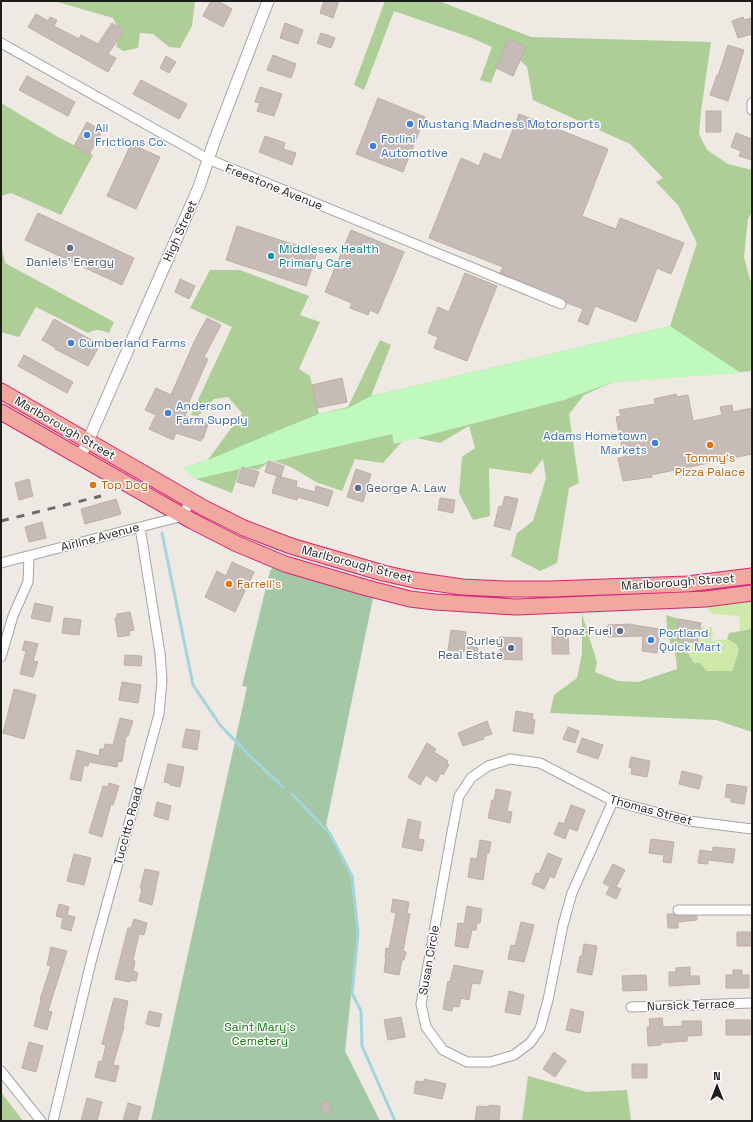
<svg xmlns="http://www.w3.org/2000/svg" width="753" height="1122" font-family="'Space Grotesk',sans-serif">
<rect width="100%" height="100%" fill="#eee9e2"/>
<path fill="#cee9a8" d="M752,601V629L740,631L739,616L713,614L708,610L709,607Z
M700,627H712L713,635L711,638L712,641C724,639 733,637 739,650L732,671H707L700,663H694L684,647V641L697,642Z"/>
<path fill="#adce97" d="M54,1H195L192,26L180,48L169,47L153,34L140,33L138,48L123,51L116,46L120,32L113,18Z
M385,1H439L531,37L711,42L701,111L699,134L707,150L728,164L752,170V212L748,219L744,257L750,280L752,283V371L613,382L584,395L569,414L579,483L569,488L557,563L540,571L511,556L517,533L533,521L546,478L543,459L531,474L489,468L490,516L473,520L459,493L462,457L475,448L469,426L440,443L407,436L383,463L355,459L342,491L316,482L291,467L271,460L258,470L241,466L232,493L196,479L183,468L208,460L242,413L228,397L214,399L198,416L191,415L232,327L190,308L210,270H240L309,296L300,315L320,322L299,369L310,376L319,414L348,407L380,340L391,345L371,396L670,326L697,243L678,205L656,182L663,178L630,144L533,100L527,67L505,46L491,83L480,80L492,47L472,38L394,11L364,90L354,85Z
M1,103L58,137L93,155L61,215L11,193L1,196Z
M1,245L5,263L114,322L109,333C101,330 96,328 88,333L36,307L19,337L1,332Z
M582,614L597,662L595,672L618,681L638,682L677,669L676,657L668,637L666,615L679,619L676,639L684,641V647L694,663H700L707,671H732L739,650L736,644L727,639L729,633L752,629V732L716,720L550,713L554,695L577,678L582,653Z
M528,1076L587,1092L627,1090L631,1121H522Z
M1,1092L23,1121H1Z"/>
<path fill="#a4c7a5" d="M274,566L373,598L326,825L352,876L358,933L345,1051L380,1121H151L247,687L242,686L270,571Z"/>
<path fill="#c0f9be" d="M670,326L741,373L613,382L564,400L394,444L392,434L196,479L183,468L208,460L284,428L319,414L348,408L371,396Z"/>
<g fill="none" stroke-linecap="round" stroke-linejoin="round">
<path stroke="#a2d5dc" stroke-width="3" d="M162,533L193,685L220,725L249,755L283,787
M292,794L330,834L352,876L358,933L352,993L361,1011L362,1046L395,1121"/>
</g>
<path fill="#c6bbb6" stroke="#c0aea5" d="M211,1H218L232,9L223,27L203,16Z
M324,1H339L333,18L320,13Z
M36,14L48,21L50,17L57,20L54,26L79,39L81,35L98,44L112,23L124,31L108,54L116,58L108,72L28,27Z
M743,17L744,20L752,18V34L738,38L732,21Z
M285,23L303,30L298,44L280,38Z
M321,33L335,38L331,48L317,43Z
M508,39L526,47L513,76L496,68Z
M728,45L744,50L728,101L710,95L717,75L718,76Z
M273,55L296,64L291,78L267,70Z
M166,56L176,62L169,73L160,68Z
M27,76L75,102L68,116L19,90Z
M141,80L187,104L179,119L133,94Z
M260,87L282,94L274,116L257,111L260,103L255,102Z
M378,98L425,117L403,172L356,154Z
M706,111H721V132H706Z
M519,114L608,149L582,216L616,229L620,218L684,243L671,274L657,268L636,322L595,306L588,325L578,321L583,309L567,303L563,298L500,273L503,267L429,238L461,158L479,166L484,153L501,160Z
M87,122L102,131L89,155L74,146Z
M736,133L752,139V160L739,156L741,151L731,147Z
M265,136L285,143L283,149L296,153L292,165L259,152Z
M131,144L160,157L136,209L107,196Z
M38,213L134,258L122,285L25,240Z
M237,226L317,252L306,286L226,260Z
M351,230L404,252L378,314L370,310L368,315L350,308L352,303L325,292Z
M465,273L497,286L467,361L434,348L438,337L428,333L438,307L449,312Z
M180,279L195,286L189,299L175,292Z
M207,318L221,325L204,357L208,359L188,404L190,405L185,416L208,424L203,439L202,438L201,441L176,433L173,440L149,429L156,415L145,410L156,388L171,395L195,340Z
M54,319L100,345L88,366L55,349L56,348L42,340Z
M24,355L73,382L67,393L18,366Z
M342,378L347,402L317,408L312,385Z
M676,394L677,397L688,395L693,421L722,415L720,407L732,405L733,412L752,408V454L651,475L652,477L623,481L618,458L624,457L616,417L621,416L619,410L655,404L654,399Z
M268,461L284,466L281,477L265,472Z
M242,467L259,472L254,487L237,482Z
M356,469L371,474L363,502L347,497Z
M277,476L297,481L296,487L315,492L316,486L333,491L328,506L298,497L297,500L272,493Z
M29,479L33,496L19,500L15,483Z
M505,496L518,499L510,530L494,526L499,506L502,507Z
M440,498L455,500L453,513L438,510Z
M116,499L121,514L85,524L81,509Z
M42,522L46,538L29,542L25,527Z
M232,562L254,572L235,612L205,597L217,571L226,576Z
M35,603L53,607L50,622L31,618Z
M130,612L134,630L129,631L130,635L118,637L115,618L117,617V614Z
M64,618L81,620L79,635L62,633Z
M679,619L701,623L697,643L676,639Z
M633,624V625L660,629L657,653L642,651L643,636L608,637V625Z
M451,630L466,632L464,652L448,650Z
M552,635H568L569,654H552Z
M500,637L522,638V660L500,659Z
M25,641L38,644L33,661L38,662L33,677L20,674L26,651L22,650Z
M468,646L478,648L476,660L467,658Z
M125,655L142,656L141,666L124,665Z
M122,682L141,685L138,703L119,700Z
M14,689L36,695L24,739L3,733Z
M516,711L533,714L532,719L535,720L533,734L513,731Z
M120,718L133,721L128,736H126L122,762L118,761L117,767L89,762L88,766L84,765L81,781L70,779L77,750L99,756L100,749H104L105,744L113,745Z
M487,721L492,734L483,737L484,739L463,746L458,733Z
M568,727L579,731L575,743L563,739Z
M186,729L200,731L197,750L182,747Z
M582,738L603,745L598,759L577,752Z
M427,743L436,749L434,752L448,761L447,763L449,765L443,775L441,773L436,782L426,775L420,785L408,777Z
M631,757L650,761L647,777L631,774L632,768L629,767Z
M168,764L184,767L180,787L170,785V783L164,782Z
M682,771L702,776L699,789L679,784Z
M109,783L119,786L113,805L111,804L102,837L89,833L103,786L108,787Z
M727,784L747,787L744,804L731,802V798L725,797Z
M496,789L511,792L507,811L512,812L510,823L488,818L492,800H494Z
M157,802L171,806L168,820L154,816Z
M571,805L585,810L577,831L569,828L565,839L554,834L559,822L564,824Z
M408,819L421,822L418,839L424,840L422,851L402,847Z
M651,839L674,842L671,863L663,862L664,855L649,853Z
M480,840L491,842L489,853H487L483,880L468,877L471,858L477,859Z
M713,847L735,849L733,863L708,860V864L698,863L700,850L713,852Z
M548,853L562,859L554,878L550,876L544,889L532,884L536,873L539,874Z
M74,854L91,858L84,885L67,881Z
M613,864L625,870L616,887L621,889L616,899L606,894L610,887L603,883Z
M145,869L159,872L152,905L139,901L142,889L140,888Z
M393,899L409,902L407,913L410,914L403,951L406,952L404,960H402L399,975L384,972L386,957H385L386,948L389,949L396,913L391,912Z
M59,904L69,907L67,915L75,917L71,931L61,928L63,918L56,916Z
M467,906L482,909L480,923H477L476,930H472L468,948L455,946L458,923L464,924Z
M667,914H674L678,916H697V920L678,922V928H668Z
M134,919L147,923L144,935L139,934L133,960L135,961L133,971L138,973L136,981L130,980V982L115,979L128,928H131Z
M521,922L534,925L524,962L508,959L511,945L515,946Z
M737,932H752V946H737Z
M584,944L597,946L592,975L577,972L580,956H582Z
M51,947L67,951L48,1011L52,1012L47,1030L34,1026L41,1000L40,999L51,966L47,965Z
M454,965L483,971L480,984L472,983L469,1000L461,998L459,1007L453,1006L452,1011L443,1009L448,981L450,982Z
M690,967V976H699L700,984L669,986V972H676V968Z
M733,970H742V975H749V988H726V975H733Z
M646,975L647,990L623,991L622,976Z
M509,991L524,995L520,1015L505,1012Z
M114,998L128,1001L123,1026L124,1027L113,1065L119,1066L115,1082L95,1077L99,1061L102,1062L106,1045L102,1044Z
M571,1009L584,1012L580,1033L566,1030Z
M149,1011L162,1014L159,1027L146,1024Z
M401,1017L405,1037L388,1040L384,1020Z
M662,1018L663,1027L682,1026V1021H701L702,1035L687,1036V1041L660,1043L661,1045L648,1046L647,1027H650L649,1019Z
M726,1020H750V1035H726Z
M29,1042L43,1046L36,1072L22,1068Z
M554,1052L566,1061L555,1077L543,1069Z
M632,1064H647V1078H632Z
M424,1079L446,1084L442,1099L414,1093L416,1081L424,1082Z
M87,1098L102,1102L97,1121H81Z
M328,1101L332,1111L324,1114L320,1104Z
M128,1103L141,1107L137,1121H123Z
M489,1105L500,1106L499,1121H475L477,1106L489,1107Z"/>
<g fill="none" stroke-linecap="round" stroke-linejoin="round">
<g stroke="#a4a4a4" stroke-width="11">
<path id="minor" d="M1,43L208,159L561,304
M752,103V110
M1,563L183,516L190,500
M1,657L13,616L28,582L29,556
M613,801L572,893L563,925L548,1000L540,1029L530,1043L514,1055L490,1062H467L443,1050L426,1027L421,1004L452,832L459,796L471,778L488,766L510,759L540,763L613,801L689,821L752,829
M678,910H752
M631,1007L752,1003
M1,1071L41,1121
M53,1121L92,958L159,714L162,680L160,653L140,527"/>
</g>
<g stroke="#a4a4a4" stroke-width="13">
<path id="tertiary" d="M80,457L88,441L199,187L214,142L268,1"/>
</g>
<g stroke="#d82474" stroke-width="17">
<path id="trunk" d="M1,391L204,508L244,528L291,546L383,573L414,580L462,587L504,589H551L687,584L752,576
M1,412L192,521L237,544L285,564L367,588L410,599L435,602L516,607L706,599L752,593"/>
</g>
<use href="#minor" stroke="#fff" stroke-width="9"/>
<use href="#tertiary" stroke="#fff" stroke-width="11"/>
<use href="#trunk" stroke="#f1a89f" stroke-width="15"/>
<path stroke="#6b6b6b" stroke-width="3" stroke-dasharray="8 8" stroke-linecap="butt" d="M1,521L101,496"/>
</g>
<g fill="#3f7fe0" stroke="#fff" stroke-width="1.5">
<circle cx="410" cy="124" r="4"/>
<circle cx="87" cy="135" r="4"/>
<circle cx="373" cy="146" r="4"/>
<circle cx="71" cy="343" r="4"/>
<circle cx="168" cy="413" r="4"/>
<circle cx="655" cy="443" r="4"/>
<circle cx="651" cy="640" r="4"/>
</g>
<g fill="#5c6f8a" stroke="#fff" stroke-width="1.5">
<circle cx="70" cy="248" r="4"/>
<circle cx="358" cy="488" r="4"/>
<circle cx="620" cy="631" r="4"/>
<circle cx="511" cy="648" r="4"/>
</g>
<circle fill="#0f9aa8" stroke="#fff" stroke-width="1.5" cx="271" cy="256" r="4"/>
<g fill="#e8710a" stroke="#fff" stroke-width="1.5">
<circle cx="710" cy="445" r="4"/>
<circle cx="93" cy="485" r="4"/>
<circle cx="229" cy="584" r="4"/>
</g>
<g text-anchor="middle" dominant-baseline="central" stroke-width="3" stroke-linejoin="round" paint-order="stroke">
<g font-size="12" fill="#366cbe" stroke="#fff" text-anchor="start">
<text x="418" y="124">Mustang Madness Motorsports</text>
<text x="95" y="128">All<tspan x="95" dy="14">Frictions Co.</tspan></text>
<text x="381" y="139">Forlini<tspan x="381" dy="14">Automotive</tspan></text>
<text x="79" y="343">Cumberland Farms</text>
<text x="176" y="406">Anderson<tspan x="176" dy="14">Farm Supply</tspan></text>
<text x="647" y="436" text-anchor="end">Adams Hometown<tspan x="647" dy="14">Markets</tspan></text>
<text x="659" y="633">Portland<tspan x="659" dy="14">Quick Mart</tspan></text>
</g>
<g font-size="12" fill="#1d1d1d" stroke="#fff">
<text transform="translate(274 187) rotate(22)">Freestone Avenue</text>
<text transform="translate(180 231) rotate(-66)">High Street</text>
<text transform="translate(65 428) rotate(30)">Marlborough Street</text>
<text transform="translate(100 537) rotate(-15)">Airline Avenue</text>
<text transform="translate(357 564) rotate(15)">Marlborough Street</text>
<text transform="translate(678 582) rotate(-4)">Marlborough Street</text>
<text transform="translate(651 810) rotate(15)">Thomas Street</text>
<text transform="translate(128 826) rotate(-75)">Tuccitto Road</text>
<text transform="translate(429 960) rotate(-80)">Susan Circle</text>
<text transform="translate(691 1005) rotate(-2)">Nursick Terrace</text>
</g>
<g font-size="12" fill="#0d838f" stroke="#fff" text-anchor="start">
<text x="279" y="249">Middlesex Health<tspan x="279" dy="14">Primary Care</tspan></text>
</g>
<g font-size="12" fill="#4e5e75" stroke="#fff" text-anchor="end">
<text x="70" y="262" text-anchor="middle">Daniels' Energy</text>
<text x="366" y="488" text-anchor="start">George A. Law</text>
<text x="612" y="631">Topaz Fuel</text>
<text x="503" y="641">Curley<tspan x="503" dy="14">Real Estate</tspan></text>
</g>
<g font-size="12" fill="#c56008" stroke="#fff" text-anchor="start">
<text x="710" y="458" text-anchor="middle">Tommy's<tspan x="710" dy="14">Pizza Palace</tspan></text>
<text x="101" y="485">Top Dog</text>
<text x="237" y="584">Farrell's</text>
</g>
<g font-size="12" fill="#0e7a0b" stroke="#fff">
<text x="260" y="1027">Saint Mary's<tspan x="260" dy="14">Cemetery</tspan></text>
</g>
</g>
<rect width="753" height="1122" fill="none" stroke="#1d1d1d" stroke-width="4"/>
<g transform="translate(717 1086)" stroke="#ffffff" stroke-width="3" paint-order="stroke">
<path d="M0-3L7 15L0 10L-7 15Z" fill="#1d1d1d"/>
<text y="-6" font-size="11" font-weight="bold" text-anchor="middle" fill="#1d1d1d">N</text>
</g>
</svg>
